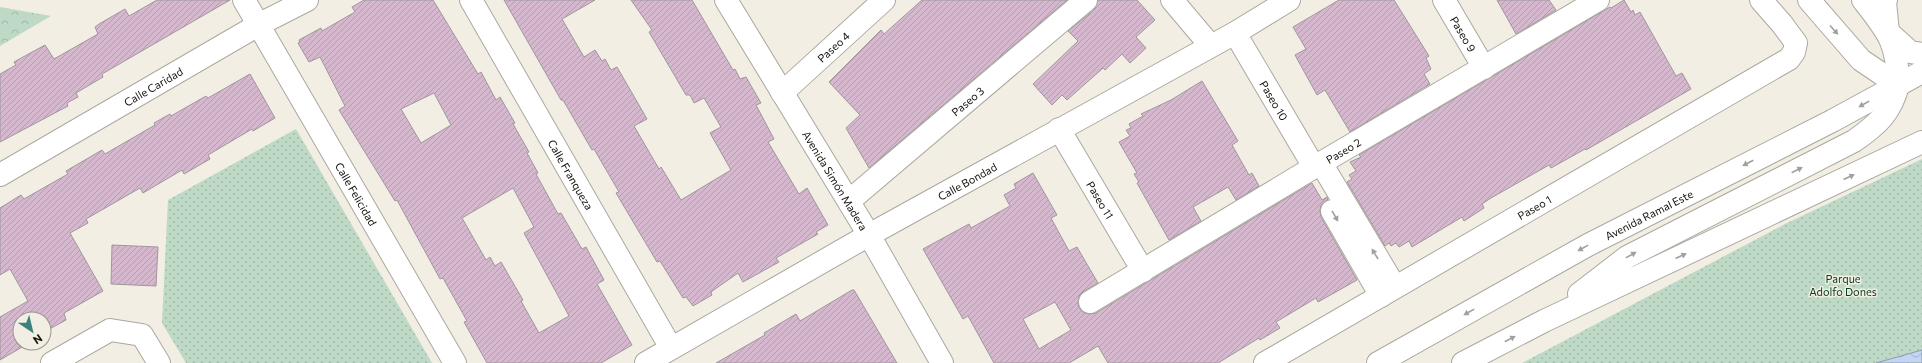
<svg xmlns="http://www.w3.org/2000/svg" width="1922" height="363" font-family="Commissioner,sans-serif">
<defs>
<pattern id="grass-dots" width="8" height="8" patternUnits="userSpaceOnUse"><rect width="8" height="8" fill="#bed9c6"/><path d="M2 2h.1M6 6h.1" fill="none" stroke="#a2b9a9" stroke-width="1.8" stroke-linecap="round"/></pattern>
<pattern id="forest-crowns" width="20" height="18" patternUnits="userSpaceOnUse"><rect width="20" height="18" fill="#bed9c6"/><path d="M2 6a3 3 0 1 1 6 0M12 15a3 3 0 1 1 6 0" fill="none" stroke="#a2b9a9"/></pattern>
<pattern id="water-waves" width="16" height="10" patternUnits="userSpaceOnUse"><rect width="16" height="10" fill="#c1d6f3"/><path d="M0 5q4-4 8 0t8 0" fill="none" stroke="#a5b7cf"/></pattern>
<pattern id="building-hatch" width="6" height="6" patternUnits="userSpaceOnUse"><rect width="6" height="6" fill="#d5b7ce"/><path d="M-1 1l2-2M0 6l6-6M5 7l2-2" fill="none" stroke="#b69cb0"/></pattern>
</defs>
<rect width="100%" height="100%" fill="#f2eee4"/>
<path fill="url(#grass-dots)" d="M296,129L432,363H186L162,323L168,200Z
M1922,159V350L1876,363H1522L1785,224Z"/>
<path fill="url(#forest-crowns)" d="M0,7L51,16L0,46Z"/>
<path fill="url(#water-waves)" stroke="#8d9bae" d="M1922,350V363H1876Z"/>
<path fill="url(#building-hatch)" stroke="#9f979d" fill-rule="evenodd" d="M157,0H230L102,74L103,77L76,93L78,97L67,103L68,106L0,142V74L16,65L14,62L45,45L54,59L98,34L95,27L99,24L125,9L129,16Z
M364,0H433L478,74L481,72L496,100L500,97L515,123L513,124L529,152L527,153L538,173L536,174L558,214L561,213L582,249L586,247L604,280L597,284L632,345L601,363H487L464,322L467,321L443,278L440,279L397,200L395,201L339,110L345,106L320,57L309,62L298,43L300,42L299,40L321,28L322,31L355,12L352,7ZM434,93L451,125L421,143L401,109ZM513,188L534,227L524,233L569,316L539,333L521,301L523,300L501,262L495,266L490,257L486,260L462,218Z
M504,0H595L562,19L584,57L595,50L602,61L605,59L611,70L617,67L647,119L634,126L659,169L661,167L681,200L731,170L710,133L721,127L704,98L694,103L690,95H686L649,32L652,30L631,0H692L733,70L735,69L740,79L746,77L761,103L756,105L774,139L768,142L799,194L807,188L828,225L816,232L818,234L776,258L779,262L743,282L738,273L711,292L712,295L693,306L686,297L683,298L660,261L657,262L616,193L619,192L594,149L592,150L563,100H561Z
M922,0H1067L869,168L846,128L860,115L829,82L881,30L884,34Z
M1098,0H1137L1155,20L1136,37L1146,48L1130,63L1122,54L1105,70L1103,68L1067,100L1062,95L1052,105L1033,84L1078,41L1068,31L1094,10Z
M1339,0H1394L1429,56L1426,58L1431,69L1424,74L1430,84L1350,132L1325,90L1317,95L1295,55L1306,49L1293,27Z
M1497,0H1549L1556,10L1516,34Z
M1624,0L1631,12L1633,10L1635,15L1640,12L1676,76L1682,73L1691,89L1586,150L1585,149L1551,168L1549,165L1491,198L1482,204L1484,208L1464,221L1462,217L1412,247L1409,241L1399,247L1396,243L1391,246L1389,243L1385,246L1347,182L1352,179L1349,175L1356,171L1350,162L1361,157L1359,155L1610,7L1611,8Z
M250,74L275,118L253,131L252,129L208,155L210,159L184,174L182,170L143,193L140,188L86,219L88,223L70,233L103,291L64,313L66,320L44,332V319H20V343H29L0,360V317L28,301L10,269L0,275V208L21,195L24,199L68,174L66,171L102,150L105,154L155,125L154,123L170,114L171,116L206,96L208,98Z
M1202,81L1238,141L1232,145L1249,175L1252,173L1259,186L1236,200L1228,187L1193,207L1201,221L1169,240L1137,183L1139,182L1134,174L1137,173L1119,142L1130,136L1126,130L1131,128L1129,124L1143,116L1141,114L1171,100Z
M1033,173L1057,215L1051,218L1069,251L1077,247L1098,283L1084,291L1079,296L1078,303L1079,308L1084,313L1091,314L1096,313L1312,183L1322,200L1327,197L1328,199L1321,205L1320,211L1321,217L1357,280L1318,302L1316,298L1276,322L1280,328L1260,340L1259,338L1218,363H1108L1098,346L1069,363H994L968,316L963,319L923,249L969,224L971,228L1010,206L1004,195L1016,188L1014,184ZM1055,302L1071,330L1039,349L1023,319Z
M112,245L158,247L156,286L111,284Z
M852,290H854L897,363H716L765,335L764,333L796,314L800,321Z"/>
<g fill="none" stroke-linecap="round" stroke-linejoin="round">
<g stroke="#aba89f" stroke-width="24">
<g id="minor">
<path id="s1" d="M244,0L455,363"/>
<path id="s2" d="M471,0L671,348"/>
<path d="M1172,0L1210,45"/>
<path id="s3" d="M1444,0L1484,68"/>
<path d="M1809,0L1861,60L1898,85"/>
<path d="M1863,0C1888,32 1898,43 1898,85"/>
<path d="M1886,0L1885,2L1888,32"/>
<path id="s4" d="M1235,33L1314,167"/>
<path d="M1889,33L1910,52L1922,54"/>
<path id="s5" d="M782,93L884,0"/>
<path id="s6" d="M1059,129L1143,271"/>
<path d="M1321,163L1395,287"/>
<path id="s7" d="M0,175L260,24L307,0"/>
<path id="s8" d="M849,201L1086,0"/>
<path d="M1332,211L1381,296"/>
<path id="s9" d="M1090,302L1321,163L1598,0"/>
<path d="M52,363L110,330L142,335L159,363"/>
<path id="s10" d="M646,363L869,235L1235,33L1289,0"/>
<path id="s11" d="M1265,363L1789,59L1794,52L1796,43L1782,24L1761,0"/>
</g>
</g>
<g stroke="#aba89f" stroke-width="24">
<g id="tertiary">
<path id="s12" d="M726,0L869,235L942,363"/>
</g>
</g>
<g stroke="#aba89f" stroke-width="24">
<g id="primary">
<path d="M1579,294L1627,257L1854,141C1877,125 1891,113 1898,85"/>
<path id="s13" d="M1378,363L1588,245L1832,121L1922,72"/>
<path d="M1463,363L1544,321L1922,142"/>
</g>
</g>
<use href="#minor" stroke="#fff" stroke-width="22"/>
<use href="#tertiary" stroke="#fff" stroke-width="22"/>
<use href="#primary" stroke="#fff" stroke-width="22"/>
</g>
<defs><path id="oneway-solid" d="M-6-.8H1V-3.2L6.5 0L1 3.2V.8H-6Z"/></defs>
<g fill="#a1a09f">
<use href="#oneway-solid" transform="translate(1834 30) rotate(48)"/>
<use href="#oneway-solid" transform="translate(1864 104) rotate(151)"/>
<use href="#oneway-solid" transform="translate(1748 163) rotate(153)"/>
<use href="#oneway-solid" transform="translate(1797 170) rotate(-27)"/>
<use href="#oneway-solid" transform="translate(1849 177) rotate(-25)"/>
<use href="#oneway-solid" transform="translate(1335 216) rotate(60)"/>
<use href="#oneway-solid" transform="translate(1583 248) rotate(151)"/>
<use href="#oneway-solid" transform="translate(1375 254) rotate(-121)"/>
<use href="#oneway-solid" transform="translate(1631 255) rotate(-29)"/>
<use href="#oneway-solid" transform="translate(1681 256) rotate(-25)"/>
<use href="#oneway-solid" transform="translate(1469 312) rotate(151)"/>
<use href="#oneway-solid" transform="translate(1510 339) rotate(-28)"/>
</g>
<g text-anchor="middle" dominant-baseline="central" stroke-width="3" stroke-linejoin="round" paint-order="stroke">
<g font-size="11" fill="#13120e" stroke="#f2eee4">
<text stroke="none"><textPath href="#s3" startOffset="39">Paseo 9</textPath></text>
<text stroke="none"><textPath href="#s5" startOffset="69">Paseo 4</textPath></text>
<text stroke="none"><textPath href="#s7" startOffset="177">Calle Caridad</textPath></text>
<text stroke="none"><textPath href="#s4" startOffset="78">Paseo 10</textPath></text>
<text stroke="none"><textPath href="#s8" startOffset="155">Paseo 3</textPath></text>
<text stroke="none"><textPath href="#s9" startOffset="295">Paseo 2</textPath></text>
<text stroke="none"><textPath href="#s2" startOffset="201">Calle Franqueza</textPath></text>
<text stroke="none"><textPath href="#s12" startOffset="211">Avenida Simón Madera</textPath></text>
<text stroke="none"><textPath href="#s10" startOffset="369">Calle Bondad</textPath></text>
<text stroke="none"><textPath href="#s1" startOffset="224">Calle Felicidad</textPath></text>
<text stroke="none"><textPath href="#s6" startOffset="82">Paseo 11</textPath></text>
<text stroke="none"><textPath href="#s11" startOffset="311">Paseo 1</textPath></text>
<text stroke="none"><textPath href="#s13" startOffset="309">Avenida Ramal Este</textPath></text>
</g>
<g font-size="11" fill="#074023" stroke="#f2eee4">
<text x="1843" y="278">Parque<tspan x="1843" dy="13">Adolfo Dones</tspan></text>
</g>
</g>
<g transform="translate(32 331) rotate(145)"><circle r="19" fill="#f2eee4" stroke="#99968e"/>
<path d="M0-3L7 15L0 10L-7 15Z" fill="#3a827c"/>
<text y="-6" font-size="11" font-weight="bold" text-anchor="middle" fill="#13120e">N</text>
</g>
</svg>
